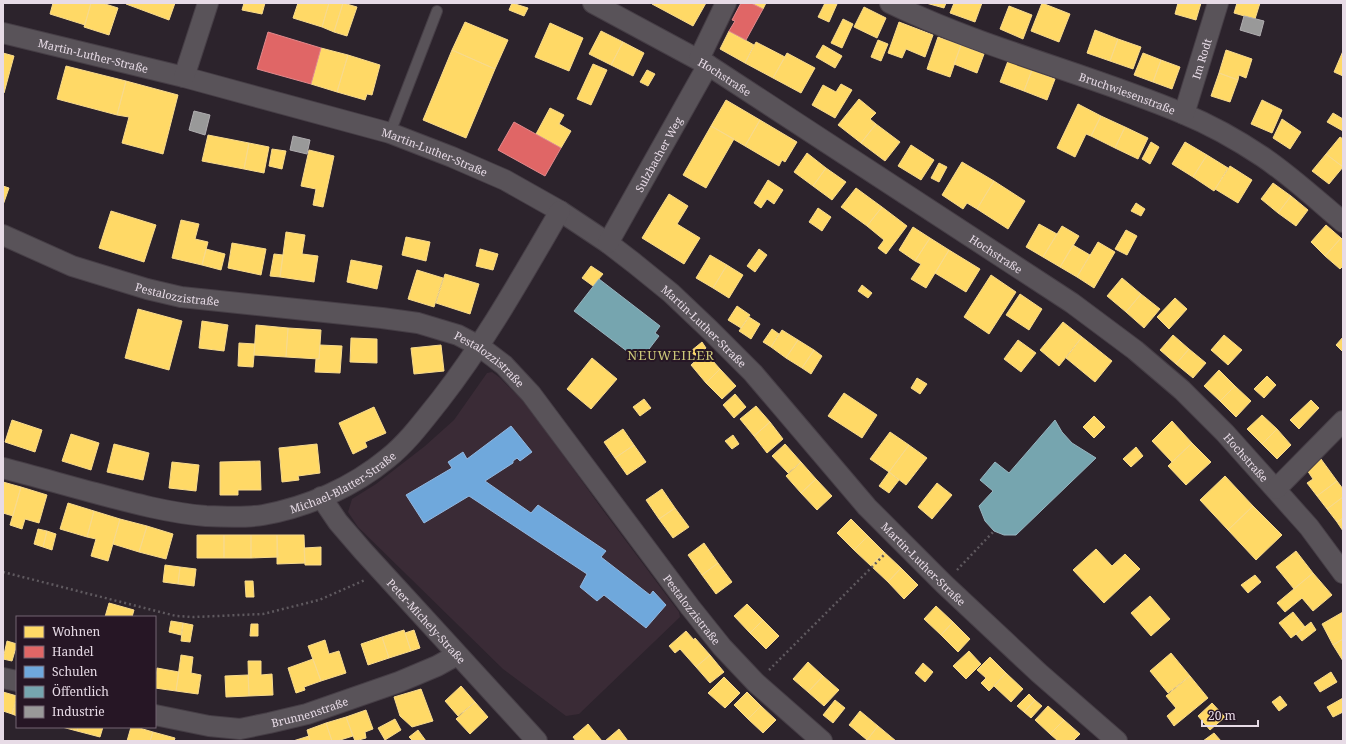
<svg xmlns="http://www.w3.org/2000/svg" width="1346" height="744" font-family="'Noto Serif',serif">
<rect width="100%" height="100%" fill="#2c232c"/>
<path fill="#3a2b36" d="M492,372L499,377L527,405L602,509L679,612L680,617L579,714L566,716L503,669L358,527L348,512L352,499L376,484L425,446L454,420L487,373Z"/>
<path fill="#ffd966" stroke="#f8da8c" d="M53,3H91L85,25L50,14Z
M91,3H102L118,8L109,35L84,27Z
M127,3H175L169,20L126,4Z
M244,3H265L262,14L242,10Z
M298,3H329L322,27L293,18Z
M329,3H343L334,32L322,27Z
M343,3L357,7L347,36L334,32Z
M512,3L528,8L524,16L509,10Z
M652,3H706L693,26L652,4Z
M751,3H766L763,9Z
M825,3L837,4L829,22L818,17Z
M926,3H946L944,8Z
M954,3H982L975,22L950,13Z
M1042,3L1070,14L1059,42L1031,31Z
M1178,3H1201L1196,20L1175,14Z
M1237,3H1260L1255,19L1234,13Z
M1009,6L1032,15L1023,39L1000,29Z
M864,7L886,18L877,38L854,27Z
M843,19L853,24L842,48L831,43Z
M465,22L508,40L495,69L452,50Z
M899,22L933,35L925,57L906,49L902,58L888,53Z
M550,23L583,38L569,71L535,57Z
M1095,30L1118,39L1110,61L1087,53Z
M601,31L623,42L611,65L589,54Z
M729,31L754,45L745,63L720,49Z
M938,37L961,45L950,77L927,69Z
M1118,39L1141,47L1133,69L1110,61Z
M878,40L888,44L881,61L871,57Z
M623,42L644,53L633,76L611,65Z
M756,42L785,57L773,78L745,63Z
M823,45L842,56L835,68L816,57Z
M961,45L984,54L977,73L954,64Z
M321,48L348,55L337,92L311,84Z
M452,50L495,69L466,138L423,120Z
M1226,50L1252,59L1246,78L1239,75L1238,80L1219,73Z
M1343,51V76L1334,72Z
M3,53L14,56L4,93H3Z
M787,53L815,68L801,93L773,78Z
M1143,53L1161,60L1153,82L1134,75Z
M348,55L380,65L372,95L367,94L365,100L337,92Z
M1161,60L1180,67L1172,89L1153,82Z
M1008,61L1032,70L1024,91L1000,82Z
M593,64L607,70L591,105L577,99Z
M66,66L126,81L117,115L57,99Z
M647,70L655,74L648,86L640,82Z
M1032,70L1055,79L1047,100L1024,91Z
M1219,73L1238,80L1230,102L1211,96Z
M126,81L178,95L163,154L122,143L129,117L117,115Z
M841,84L852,90L835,118L812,105L823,85L836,92Z
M859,99L876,113L870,119L876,124L861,143L838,125Z
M726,100L760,120L745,146L711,126Z
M1262,100L1282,110L1272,133L1251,124Z
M1078,104L1101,116L1091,136L1086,134L1075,157L1057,148Z
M550,108L564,115L559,124L571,131L561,148L536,134Z
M1333,113L1343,119V131L1327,122Z
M1101,116L1125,127L1115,148L1091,136Z
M1282,119L1301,132L1290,149L1273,138Z
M760,120L797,142L785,162L782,160L779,166L745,146Z
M876,124L900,142L885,161L861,143Z
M711,126L734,139L706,188L683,175Z
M1125,127L1148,138L1138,159L1115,148Z
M208,135L249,143L244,169L202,161Z
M1340,137L1343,139V167L1326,154Z
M1151,142L1159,147L1150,164L1142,159Z
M1185,142L1207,155L1193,177L1172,164Z
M249,143L269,147L264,173L244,169Z
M911,145L934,160L921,180L898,166Z
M272,149L286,151L282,169L269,166Z
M309,150L334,156L323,207L313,205L316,189L301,186Z
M807,153L826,168L813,186L794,172Z
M1326,154L1343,167L1329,184L1312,171Z
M1207,155L1228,168L1214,191L1193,177Z
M962,162L994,181L977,209L967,203L963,209L942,195Z
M939,163L947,167L939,182L931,178Z
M1230,166L1252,180L1238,203L1215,189Z
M826,168L846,182L832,200L813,186Z
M768,180L783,190L774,204L767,199L761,208L754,203Z
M994,181L1025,201L1008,229L977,209Z
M1273,183L1291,196L1278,213L1261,199Z
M3,186L9,188L3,205Z
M856,188L882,207L867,226L841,207Z
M669,194L688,206L677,224L700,238L684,264L642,238Z
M1291,196L1308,210L1296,226L1278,213Z
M1136,203L1145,209L1141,216L1131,211Z
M882,207L907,226L886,254L878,248L884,240L867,226Z
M818,208L831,217L822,231L809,222Z
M111,211L156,225L144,262L99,248Z
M181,220L199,224L195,239L208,242L202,265L172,258Z
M1039,224L1057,234L1043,257L1026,247Z
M1326,225L1341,238L1325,256L1311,242Z
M1062,226L1079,236L1060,267L1043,257Z
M913,227L930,238L915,261L899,250Z
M1126,230L1137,236L1127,255L1115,249Z
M286,232L305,235L302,254L318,256L314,282L280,277Z
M406,237L430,242L426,261L402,255Z
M930,238L949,250L926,288L911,279L921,264L915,261Z
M1341,238L1343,240V266L1340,269L1325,256Z
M1098,242L1115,252L1094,288L1077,277Z
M232,243L266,249L261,275L228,268Z
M1073,245L1090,255L1077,277L1060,267Z
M206,249L225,254L221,270L202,265Z
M480,249L498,254L493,270L476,266Z
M759,249L767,255L755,272L747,266Z
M949,250L980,269L966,292L935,273Z
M274,254L283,255L280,277L270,276Z
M710,255L727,265L713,288L696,278Z
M351,260L382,266L377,289L347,282Z
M727,265L743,275L729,298L713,288Z
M591,266L603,274L593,286L582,278Z
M417,270L443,278L434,307L408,299Z
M445,274L479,284L470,314L436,303Z
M991,275L1016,292L989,334L964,317Z
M1122,278L1141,294L1126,312L1107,296Z
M862,285L872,293L868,298L858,291Z
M1020,294L1042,309L1029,330L1006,315Z
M1141,294L1160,309L1144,328L1126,312Z
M1175,298L1187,309L1169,329L1157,317Z
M737,306L750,315L741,328L728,320Z
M138,309L182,321L169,370L125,358Z
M749,317L760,324L751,339L739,331Z
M202,321L228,325L224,351L199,348Z
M1063,322L1082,337L1059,366L1040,350Z
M256,325L288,328L286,357L254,355Z
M288,328L321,330L319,359L286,357Z
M772,329L779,334L771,347L763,342Z
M782,330L798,340L786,358L771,347Z
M1173,335L1189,349L1176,364L1160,350Z
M1224,335L1242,350L1228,365L1211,350Z
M1082,337L1112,361L1095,382L1066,358Z
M1343,337V352L1336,345Z
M351,338L377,339V363L350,362Z
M798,340L814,350L802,368L786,358Z
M1018,340L1036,353L1021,372L1004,359Z
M702,342L706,348L696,357L691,351Z
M239,343L255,344L253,367L238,366Z
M320,345L342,346L340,373L315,372L316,359H319Z
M441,345L444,371L414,374L411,348Z
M1189,349L1206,363L1193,378L1176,364Z
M814,350L822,356L811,374L802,368Z
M705,352L720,369L706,383L691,365Z
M592,358L617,379L591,409L567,389Z
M720,369L736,386L722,399L706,383Z
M1219,370L1235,386L1220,401L1204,386Z
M1267,376L1276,385L1264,398L1254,389Z
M917,378L927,384L920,394L911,388Z
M1235,386L1251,401L1236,417L1220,401Z
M844,393L877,415L862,438L828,416Z
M735,394L746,407L734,418L723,405Z
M644,399L651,408L640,416L633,407Z
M1311,400L1319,408L1299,429L1290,420Z
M756,406L770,422L754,436L740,419Z
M374,407L386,433L365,442L367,447L353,454L339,423Z
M1262,415L1277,429L1262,444L1247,429Z
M1094,416L1105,427L1094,438L1083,427Z
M12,420L42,430L35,452L5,442Z
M1172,421L1192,443L1172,462L1152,441Z
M770,422L783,439L767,453L754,436Z
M623,429L634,445L615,458L604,442Z
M1277,429L1291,445L1277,459L1262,444Z
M890,432L909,445L889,472L870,459Z
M71,434L99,443L91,470L62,461Z
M733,435L739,444L732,449L725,441Z
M1192,443L1211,462L1186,485L1168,466Z
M114,444L149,453L143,480L107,472Z
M317,444L320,473L298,476L299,480L282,482L279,448Z
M785,444L801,462L788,473L772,456Z
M634,445L646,462L627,475L615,458Z
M909,445L927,458L906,485L889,472Z
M1136,447L1143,456L1131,467L1123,459Z
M1321,459L1337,481L1317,496L1307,483L1313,479L1307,470Z
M260,461L261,490H238V495H220V462Z
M172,462L199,465L196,491L169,488Z
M801,462L816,479L801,493L786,476Z
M889,472L899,480L889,493L879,486Z
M1225,476L1253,506L1228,530L1200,500Z
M816,479L832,496L817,510L801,493Z
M1337,481L1343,489V497L1327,509L1317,496Z
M3,482L21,487L13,516L3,513Z
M937,483L952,495L932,519L918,507Z
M21,487L47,495L39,523L25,519L22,529L10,525Z
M662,489L675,508L659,519L646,500Z
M1343,497V518L1337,522L1327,509Z
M68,503L94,511L87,537L60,529Z
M1253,506L1282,535L1256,560L1228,530Z
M675,508L689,527L673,538L659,519Z
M94,511L120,519L108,561L91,556L96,539L87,537Z
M1343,518V531L1337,522Z
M120,519L147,526L139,552L113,544Z
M851,519L868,536L854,550L837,533Z
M147,526L173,534L166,559L139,552Z
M38,529L47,531L43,547L34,544Z
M47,531L56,534L52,550L43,547Z
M197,535H224V558H197Z
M224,535H251V558H224Z
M251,535H277L278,557L251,558Z
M277,535H304L305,563L277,564Z
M868,536L884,552L871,566L854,550Z
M704,543L718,563L702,575L688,555Z
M321,547V565H305L304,548Z
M1096,549L1112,566L1125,554L1140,569L1104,603L1073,570Z
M1296,551L1313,573L1294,589L1276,567Z
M884,552L901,568L888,582L871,566Z
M718,563L732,582L716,594L702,575Z
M165,565L180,567L178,584L163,582Z
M180,567L196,569L194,586L178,584Z
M901,568L918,585L904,599L888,582Z
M1313,573L1332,595L1313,611L1302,598L1285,612L1277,603Z
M1255,575L1261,582L1248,593L1241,585Z
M245,581H253L254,597H246Z
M1150,596L1170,619L1151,636L1131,613Z
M109,603L134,610L132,617H105Z
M747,604L763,620L750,633L734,616Z
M936,606L953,622L941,635L924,619Z
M1293,612L1305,627L1291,638L1279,623Z
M1343,612V639L1333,645L1322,624Z
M763,620L779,636L766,649L750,633Z
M171,621L183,623L181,635L169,632Z
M953,622L970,639L958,652L941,635Z
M1311,622L1316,630L1302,641L1296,634Z
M183,623L193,625L190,642L181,641Z
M251,624H258V636H250Z
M404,630L411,651L389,658L382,637Z
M414,630L420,648L411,651L405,633Z
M686,631L694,640L695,638L710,655L696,667L680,649L675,653L669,646Z
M382,637L389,658L368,665L361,644Z
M1343,639V661L1333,645Z
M325,640L329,654L339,651L346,673L321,681L308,646Z
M7,641L17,644L12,661L3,659Z
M969,651L981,664L966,679L953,666Z
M1171,653L1190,676L1168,693L1150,671Z
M181,655L193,657L191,673L201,675L198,694L176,691Z
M710,655L724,672L710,683L696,667Z
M990,657L1006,673L989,691L981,683L986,678L977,670Z
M313,659L321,681L304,687L305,690L296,693L288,668Z
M248,661H261V675L272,674L273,695L249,696Z
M808,662L823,676L808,692L793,679Z
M923,663L933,672L925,682L915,673Z
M157,668L179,672L176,691L155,688Z
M1331,672L1337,682L1320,692L1314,683Z
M1006,673L1023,689L1011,702L994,686Z
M248,675L249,696L226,697L225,676Z
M823,676L839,690L824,706L808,692Z
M1190,676L1208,698L1174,726L1167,716L1176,708L1166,696Z
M724,677L740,693L725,708L708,693Z
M461,686L475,702L458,716L445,701Z
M421,689L433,721L412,727L400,716L394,697Z
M3,692L17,696L12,714L3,711Z
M747,692L761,706L748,719L734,705Z
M1029,694L1035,700L1024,712L1017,706Z
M1280,696L1287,705L1279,711L1272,702Z
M17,698V716L12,714Z
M1343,698V712L1333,717L1327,707Z
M835,700L845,708L833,723L823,715Z
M1035,700L1042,706L1031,718L1024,712Z
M475,702L488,717L470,734L456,719Z
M1212,703L1225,717L1210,730L1198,716Z
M761,706L776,720L763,733L748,719Z
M1048,706L1064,720L1050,734L1035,720Z
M366,710L373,729L365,732L366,738L355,741L346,717Z
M860,711L878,726L867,740L849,725Z
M346,717L353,736L337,741H332L326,723Z
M395,719L401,730L385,740L378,728Z
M1064,720L1080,734L1073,741H1058L1050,734Z
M326,723L332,741H310L307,730Z
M588,724L602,741H576L573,737Z
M878,726L896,741H868L867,740Z
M62,727H78L77,731Z
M78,727H103L100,737L77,731Z
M131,727H136L153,732L150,741H127Z
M619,729L628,741H605Z
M418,730L426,741H413L409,737Z
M153,732L175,738L174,741H150Z
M1214,733L1221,741H1203Z
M309,736L310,741H293Z"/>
<path fill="#e06666" stroke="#e2898c" d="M741,3H751L763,9L746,40L729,31L735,21L732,20Z
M268,32L321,48L311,84L257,69Z
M514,122L561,148L545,176L498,150Z"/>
<path fill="#6fa8dc" stroke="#93b7df" d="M511,426L532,452L520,461L517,458L513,461V463L485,481L531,513L538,505L606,551L601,557L650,595L653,591L666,605L646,628L604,595L597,601L580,587L587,574L469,496L424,523L406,495L452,468L448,462L463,452L467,459Z"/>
<path fill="#76a5af" stroke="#98b5c0" d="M599,279L660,326L655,333L659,336L646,353L642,350L636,358L574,311Z
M1055,420L1062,432L1072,443L1096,458L1016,535H1004L994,531L985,521L979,506L993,491L980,480L995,462L1009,473Z"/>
<path fill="#999" stroke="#b0adb0" d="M1244,16L1264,21L1260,36L1240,30Z
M194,111L210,115L205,135L189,130Z
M293,136L310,140L307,154L290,150Z"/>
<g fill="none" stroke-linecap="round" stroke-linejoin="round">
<g stroke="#463e46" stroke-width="12">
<path id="service" d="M390,133L437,11"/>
</g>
<g stroke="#463e46" stroke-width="22">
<g id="minor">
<path id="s1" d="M593,3L708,65L1072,303L1135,350L1182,390L1225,433L1309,527L1343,573"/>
<path id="s2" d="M890,3C984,49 1087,73 1184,114C1211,125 1239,141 1263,157C1291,176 1317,200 1343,222"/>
<path id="s3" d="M3,33L184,77L390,133L452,157L505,180L560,211L608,243L634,263L671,293L710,330L753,373L867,507L944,584L1039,673L1117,741"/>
<path d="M699,59L726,3"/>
<path d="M184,77L208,3"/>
<path id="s4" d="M1184,114L1218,3"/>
<path id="s5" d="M3,235L72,266L147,289L181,297L382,318L418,323L458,335L479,346L504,365L531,394L690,607L722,647L756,683L822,741"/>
<path id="s6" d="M608,243L708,65"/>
<path id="s7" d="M3,468C34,476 65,485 95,493C132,503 169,513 206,516C225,517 245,518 263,515C308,507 353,487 388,458C408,442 424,420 440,400C486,341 522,276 560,211"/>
<path d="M1276,489L1343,421"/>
<path id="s8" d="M321,497L338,522L363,551L537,741"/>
<path d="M3,678L17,681"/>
<path id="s9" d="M155,715L209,726L240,729L269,723L307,714L399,682L437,666L457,655"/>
</g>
</g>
<path stroke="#5f595f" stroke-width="2.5" stroke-dasharray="2 3" stroke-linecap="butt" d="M957,570L994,531
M3,572L176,616L194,617L263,614L319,600L365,580
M769,670L886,553"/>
<use href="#service" stroke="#595359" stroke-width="10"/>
<use href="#minor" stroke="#595359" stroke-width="20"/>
</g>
<g text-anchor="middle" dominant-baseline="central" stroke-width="4" stroke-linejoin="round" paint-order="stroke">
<g font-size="11" fill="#e7dbe6" stroke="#261625">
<text stroke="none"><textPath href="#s3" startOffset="93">Martin-Luther-Straße</textPath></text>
<text stroke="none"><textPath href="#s4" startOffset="58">Im Rodt</textPath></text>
<text stroke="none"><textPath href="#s1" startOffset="151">Hochstraße</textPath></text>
<text stroke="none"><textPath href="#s2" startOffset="254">Bruchwiesenstraße</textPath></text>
<text stroke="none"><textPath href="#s3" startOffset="448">Martin-Luther-Straße</textPath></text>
<text stroke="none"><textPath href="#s6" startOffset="102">Sulzbacher Weg</textPath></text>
<text stroke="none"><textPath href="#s1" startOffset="475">Hochstraße</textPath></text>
<text stroke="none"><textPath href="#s5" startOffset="185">Pestalozzistraße</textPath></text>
<text stroke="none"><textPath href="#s3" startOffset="772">Martin-Luther-Straße</textPath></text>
<text stroke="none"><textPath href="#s5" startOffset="509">Pestalozzistraße</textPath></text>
<text stroke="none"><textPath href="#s1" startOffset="799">Hochstraße</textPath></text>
<text stroke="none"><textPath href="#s7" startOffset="353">Michael-Blatter-Straße</textPath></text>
<text stroke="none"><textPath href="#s3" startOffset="1096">Martin-Luther-Straße</textPath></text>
<text stroke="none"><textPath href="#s5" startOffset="833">Pestalozzistraße</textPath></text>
<text stroke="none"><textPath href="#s8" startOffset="163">Peter-Michely-Straße</textPath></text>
<text stroke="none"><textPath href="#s9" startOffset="158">Brunnenstraße</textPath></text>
</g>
<g font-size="13" letter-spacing="1" fill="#ccc779" stroke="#261625">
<text x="671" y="355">NEUWEILER</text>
</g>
</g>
<rect width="1346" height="744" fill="none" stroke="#e7dbe6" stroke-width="8"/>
<rect x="16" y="616" width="140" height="112" fill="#261625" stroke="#736572"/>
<rect x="24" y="626" width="20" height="12" fill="#ffd966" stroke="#736572"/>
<text x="52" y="636" font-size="12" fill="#e7dbe6">Wohnen</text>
<rect x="24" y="646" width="20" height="12" fill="#e06666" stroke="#736572"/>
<text x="52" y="656" font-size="12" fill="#e7dbe6">Handel</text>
<rect x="24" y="666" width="20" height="12" fill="#6fa8dc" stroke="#736572"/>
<text x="52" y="676" font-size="12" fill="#e7dbe6">Schulen</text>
<rect x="24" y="686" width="20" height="12" fill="#76a5af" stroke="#736572"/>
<text x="52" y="696" font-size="12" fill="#e7dbe6">Öffentlich</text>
<rect x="24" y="706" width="20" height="12" fill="#999999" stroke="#736572"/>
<text x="52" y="716" font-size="12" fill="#e7dbe6">Industrie</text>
<path d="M1202 720v6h56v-6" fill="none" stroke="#e7dbe6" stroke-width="2"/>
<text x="1208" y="720" font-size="12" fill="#e7dbe6" stroke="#261625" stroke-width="3" paint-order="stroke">20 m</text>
</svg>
